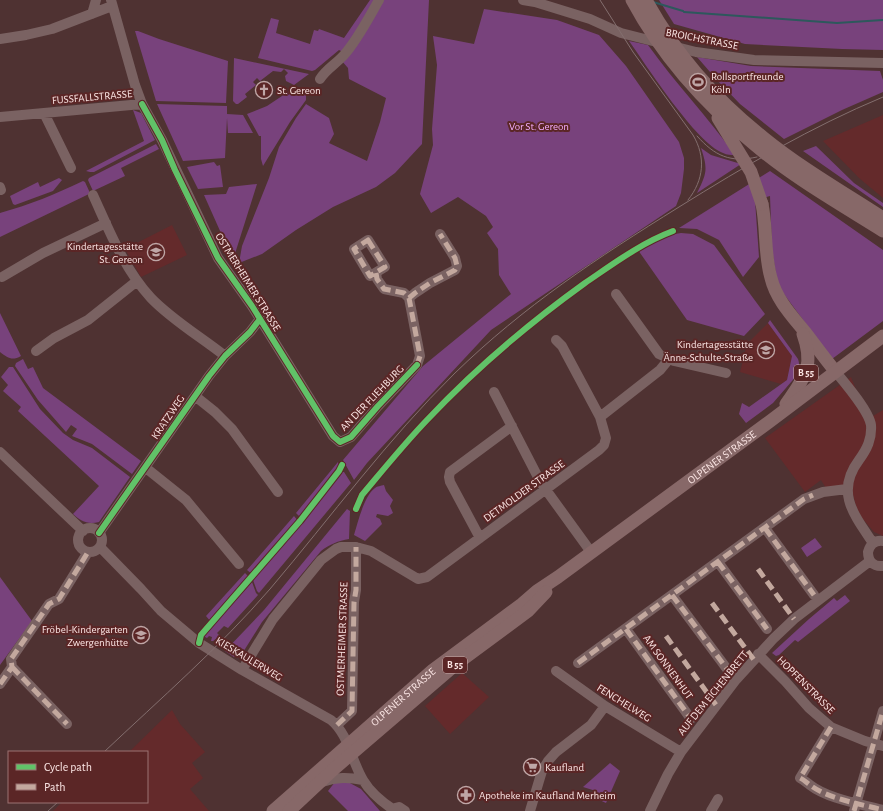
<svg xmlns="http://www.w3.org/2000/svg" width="883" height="811" font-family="'Alegreya Sans',sans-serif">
<rect width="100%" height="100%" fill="#4f3232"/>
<path fill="#642a2b" d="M883,115V198L859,178L823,141Z
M172,225L187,255L141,277L125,249Z
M768,323L792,356L787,380L781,384L740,372L747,344Z
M851,377L857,392L873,416L883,410V536L874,532L862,518L857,509L850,485L826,488L821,480L805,492L765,438Z
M462,673L489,697L450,734L425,706Z
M172,710L180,724L205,752L192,763L203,778L190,789L209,811H53L62,802H147V752H129Z"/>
<path fill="#78427c" d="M370,0H377L343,52L339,50L315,70L312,71L258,58L271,18L279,20L276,33L310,44L314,30L318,31L319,29L344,38Z
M381,0H429L422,144L395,173L376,187L333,207L296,230L262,254L239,263L242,246L269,178L279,147L296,118L306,104L329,118L334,134L329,143L367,161L380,122L386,98L349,79L348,68L341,60Z
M659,0H883V50L842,49L745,44L674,24Z
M484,9L557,20L599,35L626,66L679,142L684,158V169L681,193L676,206L491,330L367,463L354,480L343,460L423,366L511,294L499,275L498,249L487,233L493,227L486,216L458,197L431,213L420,194L433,145L432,129L437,65L433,36L474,44Z
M135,31H138L159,39L228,61L226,103L156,101Z
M629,41L648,45C675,83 708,117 735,155C731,155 727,155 723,153C696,143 647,66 629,41Z
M697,57L751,66L880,71L883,80V92L842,110L784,139L740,104L717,80Z
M234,58L309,74L294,85L286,81L285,76L288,73L284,69L281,72L273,71L260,81L257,78L253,82L256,85L245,94L247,97L238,104H236L233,101Z
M294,88L306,94V100L290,122L263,166L261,159V136H259L247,114L267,106Z
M157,104L227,106V114L243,115L253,133H228L227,118L225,158L183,161Z
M133,110L141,113L155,140L94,172H90L86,171L144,141Z
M156,144L159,149L121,168L125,176L93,191L88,180L89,178Z
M816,146L854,183L883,203V207L803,151Z
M701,148L711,155L741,164L697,193C707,173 708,169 701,148Z
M214,162L217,166L220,165L223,187L198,189L187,167Z
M770,171L883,250V321L832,359L778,286L772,250L770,196L755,200L759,257L743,277L719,240L697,229L679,228Z
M59,178L62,180L53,191L15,205L13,204L10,196L38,182L40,187Z
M83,181L85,182L90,193L89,194L0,237V213C29,205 56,194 83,181Z
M257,184L233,260L204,195L226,194L229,187Z
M681,233L693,234L714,245L765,314L744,336L687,320L638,250L669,235Z
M0,313L21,356C12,361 8,358 0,352Z
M770,320L798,359C800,365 799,369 798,374L773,403L746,423L739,414L742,403L749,407L787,380L792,356L768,323Z
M23,359L28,369L33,367L43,388L141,461L132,474L92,444L72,436L77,429L71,425L66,432L38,400L15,366L16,363Z
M9,367H13L40,409L63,433L73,440L92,448L130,477L99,522C87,525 81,521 73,514L99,486L18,411L21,407L3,391L8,385L1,377Z
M338,462L339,467L338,470L301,518L296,513Z
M341,472H344L351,483L259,593L257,591L253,580L298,526Z
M384,485L386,491L393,500L390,506L393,513L388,516L377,514L376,517L380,519L382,524L365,541L354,535C358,522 364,496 375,488C377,486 381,486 384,485Z
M347,509L350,511L349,539C338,541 330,544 321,551L262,622L240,657H234L225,651L264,610Z
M294,516L298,521L297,523L256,572L253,575L247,570Z
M815,538L822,547L807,557L801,548Z
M245,573L250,578V580L211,622L206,616Z
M0,577L32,621L0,665Z
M252,582L256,593L258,595L228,628L224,626L217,633L220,636L213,641H211L212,637L209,636L207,638L203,636Z
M845,595L850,601L798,642L795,640L779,655L776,656L772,653L809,619L834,598L837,601Z
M610,763L620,771L606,803L595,798L596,791L583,787Z
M335,782H348L361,789L380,811H348L328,791Z"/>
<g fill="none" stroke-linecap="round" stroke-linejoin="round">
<path stroke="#2d585c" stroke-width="2" d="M653,2L683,11
M684,12L837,23L883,20"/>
<path stroke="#7a6262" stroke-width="10" d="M111,0L135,85L142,104L162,140L211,243L218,258L252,306L333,436L340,442L351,437L378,406L417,365L420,356L409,298L404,293L384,289L377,279L376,273
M523,0L535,2L590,19L621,33L696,52L754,60L883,63
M92,14L96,0
M0,39L26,35L52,29L112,6
M320,79C326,69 336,64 344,55C358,39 368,19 379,0
M44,113L71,168
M0,117L142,104
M0,187L1,190
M93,195C109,230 124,269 151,298C172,320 201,337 225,356
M368,240L385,267L370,276L354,249Z
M2,277L43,253L106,223
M616,294L659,354L674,361L726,373
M409,298L415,293L430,283L455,270L457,266L455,258L440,234
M36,351L54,338L88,320L137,281
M835,371C845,383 869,411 871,425C872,439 867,449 859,460C835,492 854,515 873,543
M494,392L541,483L591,552
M195,396L215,412L232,429L278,492
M600,417L660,370L669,359
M0,452L83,531
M146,468L186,500L239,564
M765,528L814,595
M78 540a12 12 0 1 1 24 0a12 12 0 1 1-24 0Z
M99,533L209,376L225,356L250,332L260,319
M480,538L450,482L449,477L450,472L512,426
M883,541C875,540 870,544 868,552C868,561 873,567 883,566
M100,547L141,589L161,611L199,643L242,670L331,720C349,735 351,760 363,780C370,792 382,802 394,810
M718,562L767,629
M672,595L730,673
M626,629L691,719
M758,654L785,681L809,708L831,727L865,741L883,746
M578,663L804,499L823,492L847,489
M12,667L67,724
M242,670L273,619L321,560L336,549L341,547H356L371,551L418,579L427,577L599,450L604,445L606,438L600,417L562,346L556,340
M556,671L605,706L681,752
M0,684L12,667L11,659L49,604L59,599L88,552
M337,725L352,711L354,602L356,590V547
M831,727L800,778C804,780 807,783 810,785C828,799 861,804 883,810
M322,782C337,777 348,777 363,780
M393,811L395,808L399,807L405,811
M530,811L542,771L548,761L556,752L591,725L605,706
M650,811L668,774L681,752L735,681L774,638L794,619L870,561
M711,811L718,799
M854,811L883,711"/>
<g stroke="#876868" stroke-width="13">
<path d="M762,204C767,228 764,254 771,278C776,299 792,316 805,332C815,345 825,359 835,371"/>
<path d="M786,404C804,378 815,367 803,334"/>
<path id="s1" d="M273,811L433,670L522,604L537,591L558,577L769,422L883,336"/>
<path d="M289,811L335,768L455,665L528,611L546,592"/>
</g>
<path stroke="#836e6e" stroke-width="1" d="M600,0L633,52L693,135C706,157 704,180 688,200
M697,136C715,156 730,163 757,157
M104,752C160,699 219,648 270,589C331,517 387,440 455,373C524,306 597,258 679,207C745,166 811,127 883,97
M48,811L58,802"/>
<path stroke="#876868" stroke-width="13" d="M632,0C662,56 706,105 755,145C794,178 840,204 883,231
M646,0C675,53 717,101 764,138C801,168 843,192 883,218
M718,118L751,172L762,204"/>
<path stroke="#c3a89e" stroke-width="5" stroke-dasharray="10 5" stroke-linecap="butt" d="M368,240L385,267L370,276L354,249Z
M376,273L377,279L384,289L404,293L409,298L420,356L417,365
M409,298L415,293L430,283L455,270L457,266L455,258L440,234
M765,528L814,595
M718,562L767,629
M758,569L794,619
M672,595L730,673
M712,603L754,660
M626,629L691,719
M666,636L716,705
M578,663L804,499L813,495
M12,667L67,724
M0,684L12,667L11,659L49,604L59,599L88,552
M337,725L352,711L354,602L356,590V547
M831,727L800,778C804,780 807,783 810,785C828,799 861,804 883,810
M854,811L883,711"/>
<g stroke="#5b2626" stroke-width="8">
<path id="cycleway" d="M142,104L162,140L175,170L218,258L252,306L333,436L340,442L351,437L378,406L417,365
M356,509L362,495C383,470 404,444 427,420C475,369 528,324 585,283C613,264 641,243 673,231
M99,533L209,376L225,356L250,332L260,319
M199,643L201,635L300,521L339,471L342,465"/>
</g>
<use href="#cycleway" stroke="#61c268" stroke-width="6"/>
</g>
<defs>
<g id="stadium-ring" transform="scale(0.9)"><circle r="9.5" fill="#5b2626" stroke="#bfa6a6" stroke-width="1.5"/><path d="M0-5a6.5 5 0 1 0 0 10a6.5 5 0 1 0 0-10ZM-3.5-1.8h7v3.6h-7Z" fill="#bfa6a6"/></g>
<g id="church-ring" transform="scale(0.9)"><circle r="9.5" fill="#5b2626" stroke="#bfa6a6" stroke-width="1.5"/><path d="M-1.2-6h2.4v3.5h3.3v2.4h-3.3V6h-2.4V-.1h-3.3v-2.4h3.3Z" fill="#bfa6a6"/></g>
<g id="school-ring" transform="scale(0.9)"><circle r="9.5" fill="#5b2626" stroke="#bfa6a6" stroke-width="1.5"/><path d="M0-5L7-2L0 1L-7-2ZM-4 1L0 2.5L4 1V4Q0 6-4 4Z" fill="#bfa6a6"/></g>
<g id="supermarket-ring" transform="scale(0.9)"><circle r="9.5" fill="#5b2626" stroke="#bfa6a6" stroke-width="1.5"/><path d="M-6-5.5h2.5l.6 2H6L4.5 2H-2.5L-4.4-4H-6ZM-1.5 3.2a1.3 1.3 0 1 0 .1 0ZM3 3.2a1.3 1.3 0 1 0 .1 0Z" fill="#bfa6a6"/></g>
<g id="pharmacy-ring" transform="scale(0.9)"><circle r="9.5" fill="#5b2626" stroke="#bfa6a6" stroke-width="1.5"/><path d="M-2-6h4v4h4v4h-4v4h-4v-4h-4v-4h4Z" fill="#bfa6a6"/></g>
</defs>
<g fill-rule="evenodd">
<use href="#stadium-ring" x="698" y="82"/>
<use href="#church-ring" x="264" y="90"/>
<use href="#school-ring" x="156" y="252"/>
<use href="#school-ring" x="766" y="350"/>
<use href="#school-ring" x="141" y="635"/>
<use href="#supermarket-ring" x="532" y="767"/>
<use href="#pharmacy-ring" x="466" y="795"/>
</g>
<g text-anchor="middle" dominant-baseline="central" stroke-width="4" stroke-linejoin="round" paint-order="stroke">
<g fill="#5b2626" stroke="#cbacab" stroke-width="1">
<rect x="794" y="365" width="24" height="16" rx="3"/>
<rect x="443" y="657" width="24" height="16" rx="3"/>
</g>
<g font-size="10" font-weight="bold" fill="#fbe5e4">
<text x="806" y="373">B 55</text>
<text x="455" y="665">B 55</text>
</g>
<g font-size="11" fill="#fbe5e4" stroke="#5b2626">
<text transform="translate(702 39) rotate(11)">BROICHSTRASSE</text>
<text transform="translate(92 97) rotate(-5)">FUSSFALLSTRASSE</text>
<text transform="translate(248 282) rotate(58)">OSTMERHEIMER STRASSE</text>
<text transform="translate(372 398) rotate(-46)">AN DER FLIEHBURG</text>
<text transform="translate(168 417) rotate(-56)">KRATZWEG</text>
<text stroke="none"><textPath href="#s1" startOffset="572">OLPENER STRASSE</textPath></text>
<text transform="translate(524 491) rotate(-36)">DETMOLDER STRASSE</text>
<text transform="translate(342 639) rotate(-88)">OSTMERHEIMER STRASSE</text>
<text transform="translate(249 659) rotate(31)">KIESKAULERWEG</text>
<text transform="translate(668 667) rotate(54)">AM SONNENHUT</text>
<text transform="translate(806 685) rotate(45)">HOPFENSTRASSE</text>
<text transform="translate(713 693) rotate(-51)">AUF DEM EICHENBRETT</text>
<text stroke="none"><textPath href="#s1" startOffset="173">OLPENER STRASSE</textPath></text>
<text transform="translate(624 703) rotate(32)">FENCHELWEG</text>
</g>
<g font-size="11" fill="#fbe5e4" stroke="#5b2626" text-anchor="start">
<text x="711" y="76">Rollsportfreunde<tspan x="711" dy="13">Köln</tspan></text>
<text x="277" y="90">St. Gereon</text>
<text x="143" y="246" text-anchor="end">Kindertagesstätte<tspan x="143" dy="13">St. Gereon</tspan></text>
<text x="753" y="344" text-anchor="end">Kindertagesstätte<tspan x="753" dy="13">Änne-Schulte-Straße</tspan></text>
<text x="128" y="629" text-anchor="end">Fröbel-Kindergarten<tspan x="128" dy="13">Zwergenhütte</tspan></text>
<text x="545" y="767">Kaufland</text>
<text x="479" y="795">Apotheke im Kaufland Merheim</text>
</g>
<g font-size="11" fill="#f3adfd" stroke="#5b2626">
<text x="539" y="126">Vor St. Gereon</text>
</g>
</g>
<rect x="8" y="751" width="140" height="52" fill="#5b2626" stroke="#9b7272"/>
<rect x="16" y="764" width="20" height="6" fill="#61c268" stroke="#9b7272"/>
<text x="44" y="771" font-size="12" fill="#fbe5e4">Cycle path</text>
<rect x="16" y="784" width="20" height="6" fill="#c3a89e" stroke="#9b7272"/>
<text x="44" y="791" font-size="12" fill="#fbe5e4">Path</text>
</svg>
